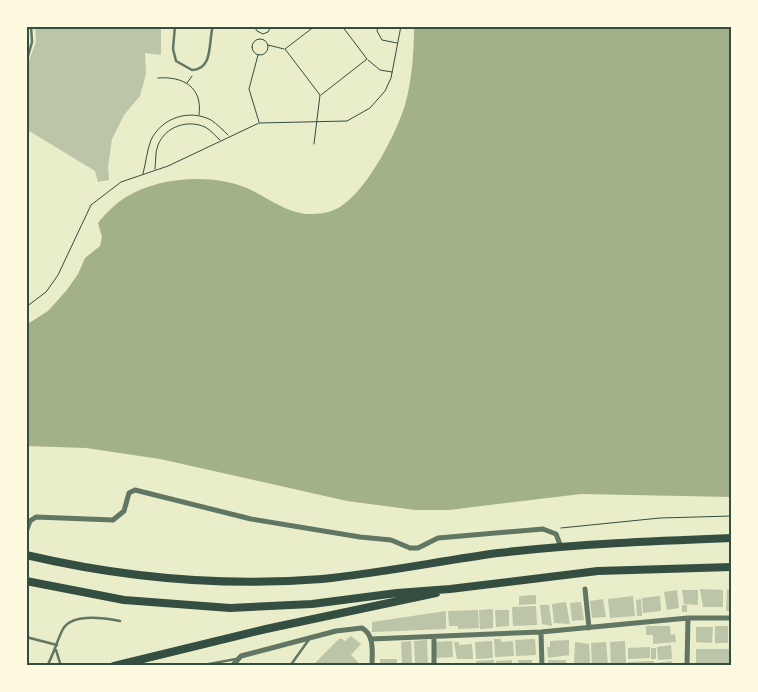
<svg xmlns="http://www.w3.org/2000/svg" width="758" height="692" font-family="'Noto Sans',sans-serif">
<rect width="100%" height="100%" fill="#e9edc9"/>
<path fill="#a3b18a" d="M414,26H732V497L581,494L449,510H415L347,501L160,459L86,448L26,446V325L48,311L66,291L78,274L85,258L100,246L102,237L98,223C106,213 115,204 126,197C158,177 211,173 247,188C267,197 289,215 312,214C323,214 336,211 344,204C369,186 396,134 405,105C412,80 414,52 414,26Z"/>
<path fill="#bcc5a7" d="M35,26H161V55L145,53L146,74L140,96L124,115L112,139L108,167L109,180L98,182L95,171L26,129V68L36,42Z
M700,589L723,590V607H703Z
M727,589L732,591V611H726Z
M677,590L679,608L667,610L664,592Z
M682,590H698V605L684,604Z
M536,595V604L519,605V596Z
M633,596L635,616L610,618L608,599Z
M660,596L661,611L643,613L642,598Z
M603,599L606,617L592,618L590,601Z
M641,599L642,616H637L636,600Z
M566,602L570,624L554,623L552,604Z
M581,602L584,620L572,621L570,603Z
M540,605H549L552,626L542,624Z
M682,605H687V612H682Z
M536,606L537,625L513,626L512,607Z
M493,609V628L480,629L479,610Z
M478,610L479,628L458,629V626H449L448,611Z
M495,610H509V626L496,627Z
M446,611V629L372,632V622Z
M646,626H670L671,635L675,634L676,642L653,644V635H646Z
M715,626H728V643H715Z
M696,627H713L712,643L696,642Z
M351,636L361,644L351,655L362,666H312L340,638L345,641Z
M494,639H501V642L513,641L514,656L495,657Z
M535,639L536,655L516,656L515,640Z
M427,640L428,664H415L414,641Z
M569,640V655L548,658L547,647H550V641Z
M411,641L412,663H402L401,642Z
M452,641L453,657L435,658V642Z
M492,641L493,658L476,659L475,642Z
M625,641L626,665H611L610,642Z
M454,642H459V645L472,644L473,659H457Z
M575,642L589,644L590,663L574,664Z
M606,642L608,666H592L591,643Z
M671,645L672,659L658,660L657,647Z
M650,647V658L628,659V648Z
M651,648H656V659H651Z
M696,649H732V666H696Z
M380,659H397V666H380Z
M494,660V666H477L476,661Z
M512,660V666H497L496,661Z
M518,660H532V666H519Z
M548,660H566V666H548Z
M654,661V666H628V662Z
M671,661L674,666H655V663Z
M471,663V666H457V664Z"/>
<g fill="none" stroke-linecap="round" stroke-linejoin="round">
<path stroke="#344e41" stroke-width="1" d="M254,26L257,31L263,34L268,32L271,26
M378,26L377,31L382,40L397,43
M252 47a8 8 0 1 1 16 0a8 8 0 1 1-16 0Z
M268,45L284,49
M258,55L249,89L259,122
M368,60L380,70L392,72
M158,78C183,76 203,87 199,115
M187,83L192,76
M321,95L367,59L342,26
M314,144L320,95L285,49L315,26
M155,169C156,162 155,152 158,145C165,127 187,119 205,127C211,130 215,136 220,140
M143,174C146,162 147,150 151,140C162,117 190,109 211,120C217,124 223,130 228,135
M26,307L46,292L58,275L91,205L121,182L168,166L259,123L347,121L370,108L385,91L391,78L401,26
M561,528L660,518L732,516"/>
<path stroke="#617663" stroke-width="2.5" d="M175,26L173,49L176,61L192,70C214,69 208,41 213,26
M26,63L32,42L31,26
M26,637L57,645
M56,650L61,666
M209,664L236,659
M47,666C54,654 57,640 63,629C72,613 105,618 120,621
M290,666L310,638"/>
<path stroke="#617663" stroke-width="5" d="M26,532L30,521L36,517L113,520L124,511L129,493L135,490L251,519L360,537L391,540L410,548H418L438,538L543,529L556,534L561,547
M585,589L589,628
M541,632L542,666
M371,639L541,632L688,618H732
M232,666L241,656L336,631L362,628C375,635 372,653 372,666
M434,666V637
M687,666L688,618"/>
<path stroke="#344e41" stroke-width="8" d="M26,555C124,578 222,587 322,579C381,573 440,561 498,553C576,544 654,541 732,538
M26,581L124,600L230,608L312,604L397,593L450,589L598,571L732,567
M114,666L266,629L436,593"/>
</g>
<rect width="758" height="692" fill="none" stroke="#fefae0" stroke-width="55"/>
<rect x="28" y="28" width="702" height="636" fill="none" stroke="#344e41" stroke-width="2"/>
</svg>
